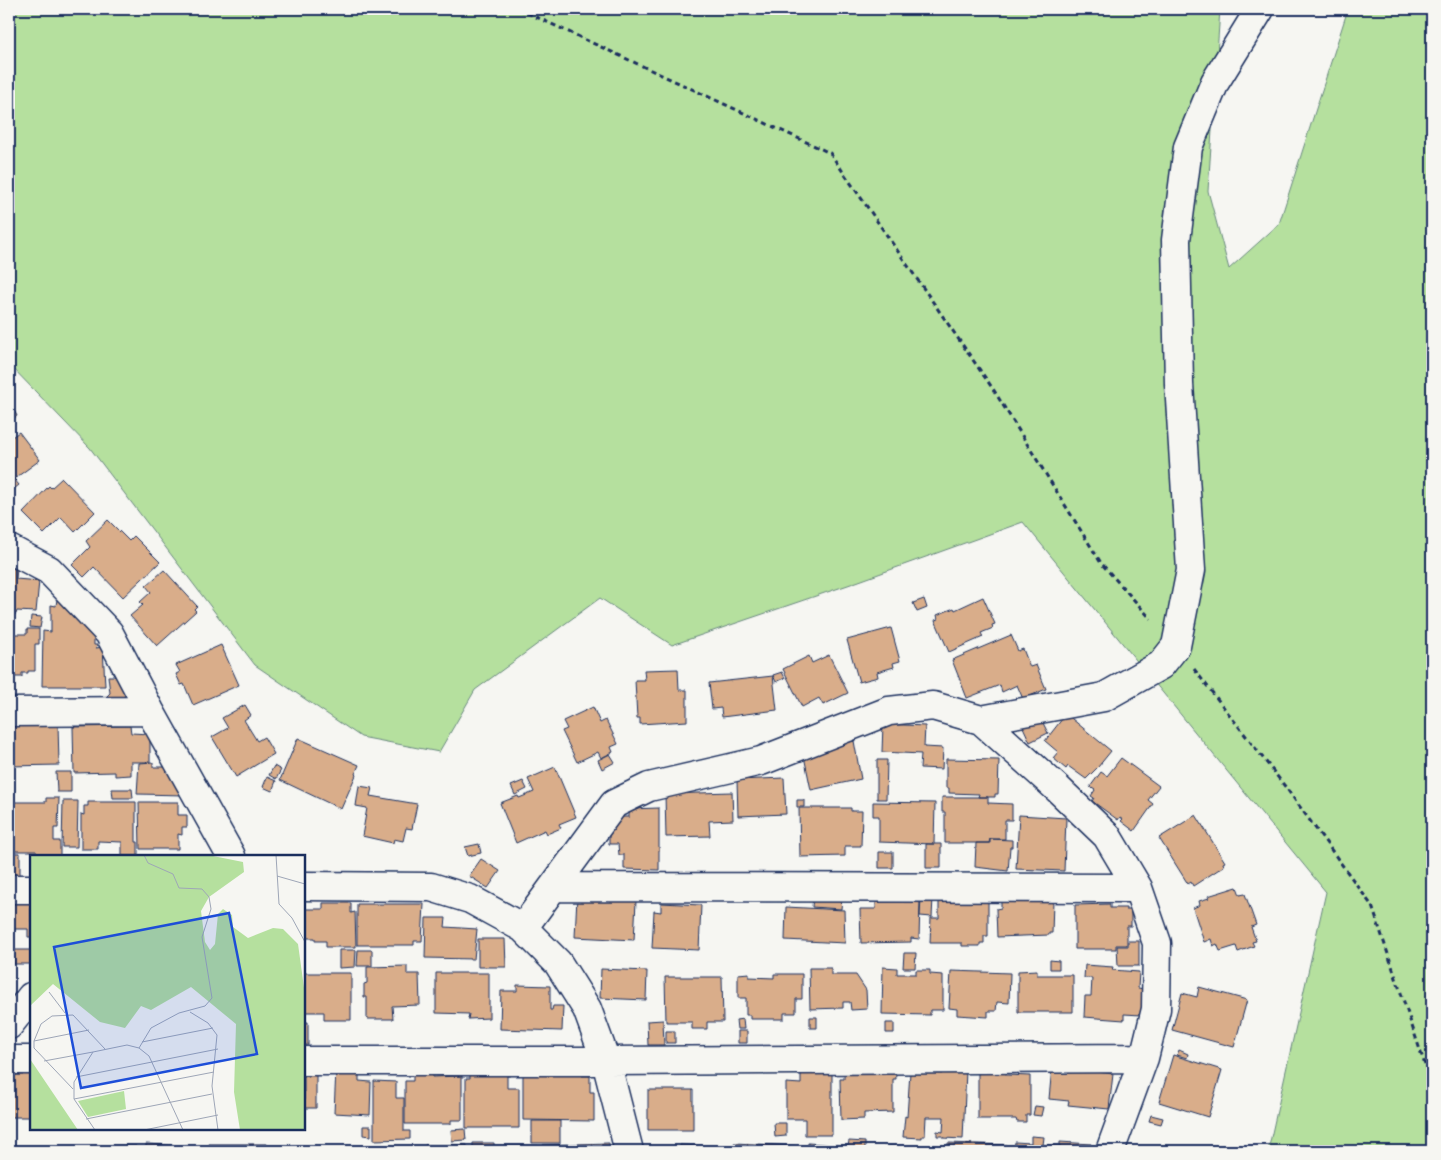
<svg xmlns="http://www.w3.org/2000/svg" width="1441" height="1160" font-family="'Playpen Sans',sans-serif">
<rect width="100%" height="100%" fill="#f6f6f2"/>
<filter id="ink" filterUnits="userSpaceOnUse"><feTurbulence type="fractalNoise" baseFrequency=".02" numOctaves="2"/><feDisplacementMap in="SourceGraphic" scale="10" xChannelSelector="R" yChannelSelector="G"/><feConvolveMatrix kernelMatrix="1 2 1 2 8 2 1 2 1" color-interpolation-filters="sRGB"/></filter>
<g filter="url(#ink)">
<path fill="#b5e09e" stroke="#68887e" d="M9,9H1220L1208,191L1229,269L1279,224L1348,9H1432V1151H1268L1326,892L1023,522L848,585L672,645L600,598L475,690L439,752L361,737L255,665L90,448L9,364Z"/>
<path fill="#d9ad8a" stroke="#1b2f5e" d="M10,403L17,416L9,421V404Z
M19,432L40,460L14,479L19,485L9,493V439Z
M62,478L95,512L75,532L61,517L44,534L23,513L49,486L51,488Z
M108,520L129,541L134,536L160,562L123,597L94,567L84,577L72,565L90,547L86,541Z
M9,566L17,567L16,579L39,581L36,612L17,611L16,614H9Z
M164,570L197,606L194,609L196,611L157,646L130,616L143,605L140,602L151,592L146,586Z
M983,597L995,624L992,625L993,628L981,633L983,637L949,652L935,620L938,619L937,615L954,608L955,610Z
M57,599L91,633H94V645H97L96,648L103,647L105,686H42L43,631L51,632V605L56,606Z
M924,599L927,608L917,612L913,603Z
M31,616L42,617L40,628L30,627Z
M891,628L900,661L893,663L894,667L877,672L878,677L859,682L847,640Z
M27,629H39V644H35V671H28V673H22V677H9V634H27Z
M1011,635L1018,651L1023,649L1030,667L1036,665L1046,689L1023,699L1017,685L1002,692L1000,685L967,698L952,660Z
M221,645L239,685L193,705L184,684L181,685L176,674L180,672L176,665Z
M829,655L848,693L823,705L819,698L802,707L783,669L809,656L812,663Z
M678,669L679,690H687V721L640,724V718H637L635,680H645L644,670Z
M782,672L785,678L776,682L773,675Z
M108,676H119L129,695L127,701L104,699L110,693Z
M773,676L777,710L722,717L721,708L712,709L709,683Z
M245,705L251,715L244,720L257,741L264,737L274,754L236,777L212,737L228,728L222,718Z
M593,707L600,723L606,720L618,744L611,747L613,752L601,758L598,752L577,762L562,731L567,729L563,721Z
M1066,714L1111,751L1098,767L1086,779L1068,766L1066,769L1053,758L1058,752L1045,741Z
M1041,719L1048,733L1030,742L1023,727Z
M58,724L59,765L9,766V725Z
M883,724L925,726L924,747L943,748L942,769L920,768L921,754L882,752Z
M130,726L131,733L150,734V762H131V775L115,776V772L74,773L73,727Z
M298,738L359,765L355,774L356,775L341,809L280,780Z
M854,741L861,779L811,790L804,756L820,753L819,748Z
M610,754L615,762L602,769L598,760Z
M1121,758L1159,786L1148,800L1153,804L1134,831L1121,821L1123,819L1120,817L1118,820L1092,801L1094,798L1091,796L1095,790L1090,787L1101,772L1107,776Z
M946,759L999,760L998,794H995V797H978L979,794L949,793V788H946Z
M877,760H887L886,799H877Z
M153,762V767H171L184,795L137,794L139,763Z
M274,766L281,770L276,779L269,775Z
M555,767L576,817L559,824L561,828L547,834L545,830L516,843L500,803L518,796L519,798L534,792L528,779Z
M56,772H71V792H57Z
M267,777L276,781L272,791L263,787Z
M784,778L786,814L738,816L737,780Z
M523,781L527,789L515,795L511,786Z
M359,786L372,788L370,796L417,804L412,829L406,828L403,841L394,839L393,843L362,836L367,808L356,806Z
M112,789H132L133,798H113Z
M732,792L733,820L709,821L710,836L666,837L665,794Z
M942,797H988V803L1012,804V820H1005V839H990L989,843H945V812H942Z
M46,798H59L58,828H54V841H60V856H36V851H9V802H46Z
M797,800H804V807H797Z
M63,801H78L77,847H62Z
M88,802H136V842H138V856H122V842L98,841V849H81V814L84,815V806H88Z
M139,802H178V815H187V827H182V835L178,834V849H140Z
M873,802L935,803L934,844L879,842V816H873Z
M659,808V870L624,869V855H619L618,844H609V830H614V822H618V817H629V809Z
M799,808H851V811H862L861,846H845V856L800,857Z
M1019,815L1066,818L1064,871L1016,869Z
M1196,815L1225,862L1223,863L1224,866L1193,886L1191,882L1188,884L1159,838Z
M990,839L1012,840V847H1010L1008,871L975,867L976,843H990Z
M479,844L481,853L468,856L465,847Z
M926,844H941V868H926Z
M879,852H893V868H879Z
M9,853H20V875H9Z
M481,859L500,871L488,888L469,876Z
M1237,887L1240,895L1245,894L1256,925L1251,927L1256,941L1252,942L1254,946L1238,952L1236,946L1220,951L1217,944L1213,946L1211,939L1204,942L1193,908L1200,905L1199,901L1209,898L1208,896Z
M577,896L636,901L634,940L575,937Z
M813,896L842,898L841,909L812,907Z
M882,896L920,901L919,939L911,938V942L861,943L860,909H876V902H883Z
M921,897L933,898L932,917L920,916Z
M9,898H31V937H28V929H9Z
M951,900H988V936H984V943H980V946H962V943H930L931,918H939V902H952Z
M1053,901L1052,933H1049V935L997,937L996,909L1001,908V902Z
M323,903H351V913L355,912L356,947H326V941H315V938H304V909H323Z
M661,903L701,905L699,950L652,948L654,911L661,912Z
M357,904H424L422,941H414V945H357Z
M1110,904V908H1126V910H1131V926H1127V945H1116V949H1075V905Z
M786,907L844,910L845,943L785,940Z
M426,918H446L445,927L477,929L474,959L425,958Z
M478,939H505L506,967H478Z
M1128,941H1139V966H1118L1117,946H1128Z
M14,950H31V964H14Z
M339,950H356L355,967L339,968Z
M358,950H372V966H357Z
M904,953H916L915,968H903Z
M1050,960L1059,961V969H1050Z
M1085,965L1113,967L1112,970L1139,972L1138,988L1144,989L1141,1015L1124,1014V1020L1084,1017L1085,996H1091L1092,978H1084Z
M407,966V974H419L420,1005L392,1006L393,1019H367V997H364V984L367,983V967Z
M883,967L897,968V974H916V970H930V974L943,975V1010H930V1015L882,1014Z
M809,968H831V975H856L866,990L867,1009L851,1010L850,1002H843V1008L810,1009Z
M601,969L647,971L646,1000L600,998Z
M1037,970V975H1073V1012H1018V971Z
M951,971L1010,973L1009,1003L997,1002L996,1011H988V1017L957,1015V1009L949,1008Z
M304,973H351V1020H324V1012H304Z
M436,973H489V1018L468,1019L469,1014L436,1013Z
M749,973V977L774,978V974H802V999H796V1013H784V1019H750V1015H746V998H738V974Z
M665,977H722L723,1022H707V1029H692V1022H666Z
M517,985L550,986V1010H552L553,1006H563L562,1031L500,1029L501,991H517Z
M1199,987L1247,1000L1234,1047L1172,1030L1182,993L1197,997Z
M810,1017H817V1028H810Z
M743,1019L744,1029H737L736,1020Z
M663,1020L664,1045H648L647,1021Z
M304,1022H308V1045H304Z
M886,1023H894V1033H886Z
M666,1031H675V1043H666Z
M738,1031H747V1043H738Z
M1179,1050L1188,1054L1187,1058L1177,1055Z
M1173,1055L1222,1070L1208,1117L1159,1102Z
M895,1064L896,1079H893V1112L864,1113V1119L841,1120L840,1079H844V1066Z
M1052,1067L1113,1074L1109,1109L1068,1105L1069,1101L1049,1099Z
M22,1068H31V1117H9V1075H23Z
M413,1068H432V1077L462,1076V1120H451V1124H405V1081H413Z
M470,1068H510V1076H507V1088H519V1128H466V1078H470Z
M336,1069L359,1073V1081L371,1082L370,1115L334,1113Z
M942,1069L966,1070L963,1139L943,1138V1136H937V1131L943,1132L944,1117H926L925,1136H922V1138L903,1137L905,1116L907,1117L910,1072L942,1074Z
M523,1071H582V1076H590V1092H594V1121L523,1120Z
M801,1071H832V1135H805V1119H786V1083L801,1084Z
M304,1072L316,1073V1108H304V1111Z
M978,1073H1007L1006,1075L1030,1076V1115H1026V1122H1017L1016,1119H978Z
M374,1081L396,1082V1098H404V1131H410V1139L374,1140Z
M648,1090H693V1130H648Z
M1035,1106L1043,1107L1041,1116L1033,1115Z
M1151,1115L1163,1118L1161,1124L1149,1121Z
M532,1121H560V1143H532Z
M774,1123H786V1136L775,1137Z
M363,1126H371V1136L363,1135Z
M465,1129L466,1140L452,1141L451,1130Z
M1031,1136L1044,1137L1043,1145L1060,1146V1142L1091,1144L1090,1151H1014L1015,1142L1031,1143Z
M849,1141L865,1142V1151H808V1143L848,1146Z
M473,1143H494V1146H538V1151H473Z
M609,1143V1151H543V1145Z
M734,1143L795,1146L794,1151H734Z
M948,1143L1007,1145V1151H945L946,1148H948Z
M146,1144L203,1147V1151H146Z
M209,1144H267V1146H270V1151H209Z
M425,1145H467V1151H425Z
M680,1145L702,1146V1151H705H665V1149L680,1150Z
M94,1146H136V1151H94Z
M889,1146H937V1151H877Z
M15,1148H61V1151H15Z
M280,1149H314V1151H331H280Z
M398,1149V1151H350V1150Z"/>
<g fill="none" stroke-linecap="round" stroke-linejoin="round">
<g stroke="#1b2f5e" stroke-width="31">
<path id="street" d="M9,549L49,570L109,633L150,711L231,856
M9,712L150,711
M981,720L1104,697L1161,665L1176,646L1191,570L1179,384L1176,240L1188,147L1215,82L1260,9
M304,886L431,887L470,899L523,928L558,963L587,1009L606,1061L629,1151
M555,887L1138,888
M9,889H31
M523,928L614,804L649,787L761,761L889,711L933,706L981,720L1058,789L1107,836L1138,888L1157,943L1156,1009L1144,1058L1110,1151
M9,1025L31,997
M9,1060H31
M304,1061H606L1144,1058"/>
</g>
<path stroke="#1b2f5e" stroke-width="3" stroke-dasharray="5 4" stroke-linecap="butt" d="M519,9L830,153L993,389L1101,563L1151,619
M1194,669L1287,789L1372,906L1432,1086"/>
<use href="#street" stroke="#f6f6f2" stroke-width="28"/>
</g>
</g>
<g transform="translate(30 855)">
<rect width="275" height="275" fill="#f6f6f2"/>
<path d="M0,0H178L213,7L214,17L179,42L171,56L175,87L180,95L185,89L188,59L193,54L202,60L203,72L218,83L243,73L253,74L268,89L275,140V275H210L204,237L206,169L161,132L121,155L111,151L95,173L70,167L23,129L0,151ZM0,204L48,275H0ZM94,236L96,254L58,262L48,246Z" fill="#b5e09e"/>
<path fill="none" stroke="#9ea6b7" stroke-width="1" d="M246,0L249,49L262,63L275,87M247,21L275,29M19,137L35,158M160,157L178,168L187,180L182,231L188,275M4,186L59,175M112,187L183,173M109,193L121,173L149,158L175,151L182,143L172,82L181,54L179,42L172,34L149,33L143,19L118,8L114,0M14,206L63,197M46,222L188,194M43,234L4,193V186L11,169L22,161L43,160L75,194M44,244L184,217M56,264L182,239M65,275L44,244V227L63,197L97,190L109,193L119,201L153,275M114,275L188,260"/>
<path fill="#1d4ed8" fill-opacity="0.15" stroke="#1d4ed8" stroke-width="2.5" d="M199,58L227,199L51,233L24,92Z"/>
<rect width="275" height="275" fill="none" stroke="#1b2f5e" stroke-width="2.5"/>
</g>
<rect width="1441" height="1160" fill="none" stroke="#f6f6f2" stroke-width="30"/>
<rect x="15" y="15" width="1411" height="1130" fill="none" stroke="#1b2f5e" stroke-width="2" filter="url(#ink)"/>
</svg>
